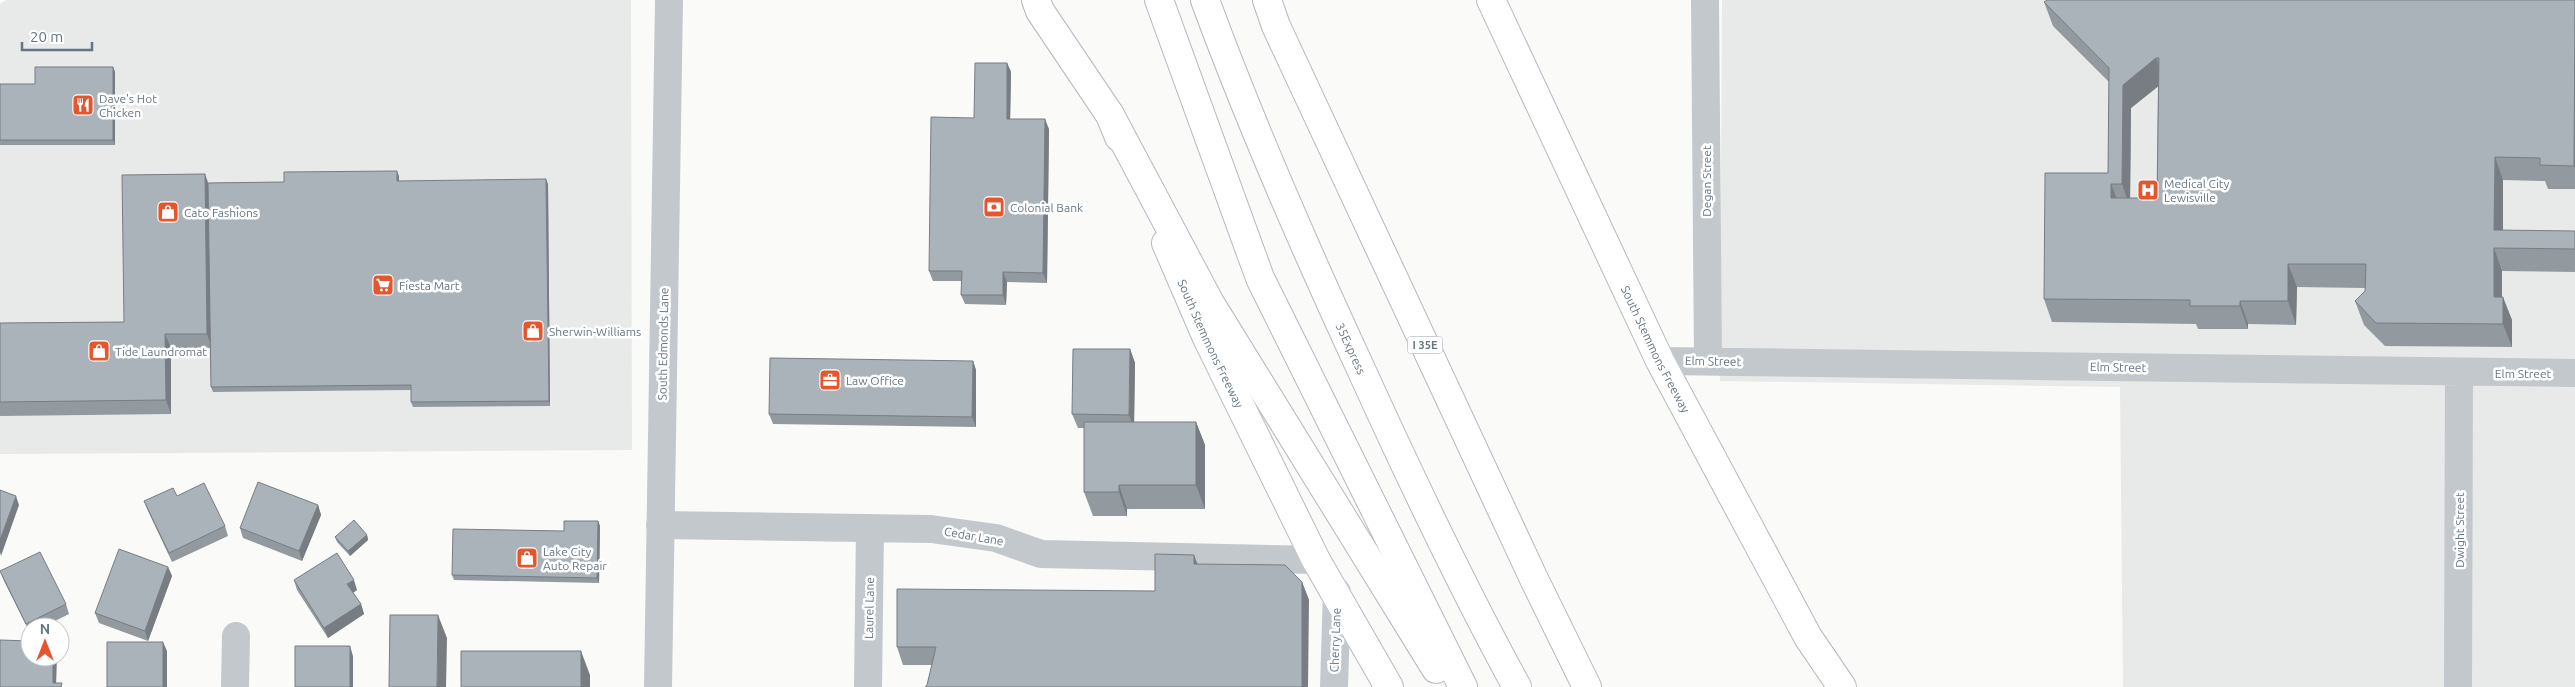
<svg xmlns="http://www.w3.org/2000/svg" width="2575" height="687" viewBox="0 0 2575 687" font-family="Ubuntu,sans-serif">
	<rect width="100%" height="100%" fill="#fafaf8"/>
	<path fill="#e8e9e9" d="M6,0H631L632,450L0,454V4Z
		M1722,0H2575V687H2123L2120,387L1720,381Z"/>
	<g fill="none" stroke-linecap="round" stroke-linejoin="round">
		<g stroke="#b5babe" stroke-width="30">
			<g id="major">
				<path d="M1036,0L1040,11L1110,115L1119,137"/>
				<path id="s1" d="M1491,0L1660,361L1808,637L1842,687"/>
				<path id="s2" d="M1166,243L1207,338L1316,560L1389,687"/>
			</g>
		</g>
		<g stroke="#b4b9bd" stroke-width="30">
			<g id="highway">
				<path d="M1159,0L1260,278L1463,687"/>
				<path id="s3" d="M1205,0C1251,125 1304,246 1360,367C1409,475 1460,583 1517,687"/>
				<path d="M1267,0L1276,26L1534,579L1587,687"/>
				<path d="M1110,115L1210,303L1436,669"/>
			</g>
		</g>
		<path stroke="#c3c8cc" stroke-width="28" d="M1705,0L1708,361
			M1660,361L2575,373
			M660,525L931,529L996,538L1041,554L1316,560
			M235,687L236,636
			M658,687L669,0
			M868,687L870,528
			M1334,687L1337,592
			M2458,687L2459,372"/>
		<use href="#major" stroke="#fff" stroke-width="28"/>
		<use href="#highway" stroke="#fff" stroke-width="28"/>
	</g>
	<path fill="#929a9f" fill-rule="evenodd" d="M2575,0V189H2548L2545,181L2503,180V231H2575V272L2502,271V297L2512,320V347L2385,346L2364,325L2355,301L2365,291V288L2297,287L2296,325L2248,324V329H2198L2196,324L2052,322L2044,299L2108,173L2109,82L2053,26L2044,2ZM2158,86L2157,198H2130L2131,108Z
		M1007,63L1011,72L1010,119L1049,129L1047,283L1007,282L1006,305L965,304L961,295V281H933L929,271L974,118Z
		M113,67L115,72V145H0V84H35Z
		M399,176V181L548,184L550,406L413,407L411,402V390L213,392L211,387L210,348H171V414L0,416V323L124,322L208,183L284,182Z
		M1130,349L1135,363L1134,422H1196L1205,445V509H1127V516H1093L1084,492V428H1078L1072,414Z
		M973,361L976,370V427L773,424L769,414Z
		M177,496L225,526L228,536L172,562L148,511L144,501Z
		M318,505L321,515L302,561L243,538L240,528Z
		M598,521L600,526L599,583L454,580L452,575Z
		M367,535L368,540L350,556L337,542L335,537Z
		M1198,564L1302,582L1309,600L927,685L932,665H903L897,647L1155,591Z
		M168,567L172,576L148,641L99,623L95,613Z
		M0,571L66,604L69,614L43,627H30V633L4,581Z
		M294,580L357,590L353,593L361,604L364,614L328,638L297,590Z"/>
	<path fill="#777d82" d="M2156,58L2165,81L2131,108L2130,207L2122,184L2123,85Z
		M1007,63L1011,72L1010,129L1007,119Z
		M113,67L115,72V145L113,140Z
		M2575,86V168L2574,166Z
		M1045,119L1049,129L1047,283L1043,273Z
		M2495,157L2503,180V248L2494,230Z
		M397,171L399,176V186L397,181Z
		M205,174L210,188L212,348L207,334Z
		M546,179L548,184L550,406L549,401Z
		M2111,184L2120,207L2111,198Z
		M2494,248L2502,271V320L2494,297Z
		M2288,264L2297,287L2296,325L2288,301Z
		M1003,272L1007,282L1006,305L1003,295Z
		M2503,297L2512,320V347L2503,324Z
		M2240,301L2248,324V329L2240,306Z
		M165,334L171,348V414L166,400Z
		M1130,349L1135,363L1134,429L1129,415Z
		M973,361L976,370V427L972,417Z
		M1196,422L1205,445V509L1196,485Z
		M1119,485L1127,509V516L1119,492Z
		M16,496L19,505L1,556L0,552V540Z
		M318,505L321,515L302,561L299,551Z
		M598,521L600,526L599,583L597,578Z
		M367,535L368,540L350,556L348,551Z
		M1194,555L1201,573L1194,564Z
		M168,567L172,576L148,641L145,631Z
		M354,580L357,590L351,594L347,584Z
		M1302,582L1309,600L1308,687H1302Z
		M361,604L364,614L328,638L324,628Z
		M438,615L447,638L446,687H437Z
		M163,642L167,651V687H163Z
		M350,646L353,656V687H350Z
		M581,651L590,675V687H581Z
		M53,657H57L56,687L53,683Z"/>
	<path fill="#aab3b9" stroke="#777d82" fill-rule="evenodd" d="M2047,0H2575L2574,166L2540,165V158L2495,157L2494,230L2575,231V249L2494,248V297H2503V324L2376,323L2355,301L2365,291L2366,264H2288V301H2240V306H2190V300L2044,299L2045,173H2108L2109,68L2044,2ZM2156,58H2159L2157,198H2111V184H2122L2123,85Z
		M975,63H1007V119H1045L1043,273L1003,272V295H961L962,271H929L931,117L974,118Z
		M35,67H113V140H0V84H35Z
		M397,171V181L546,179L549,401L411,402V385L211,387L208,183L284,182V172Z
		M205,174L207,334H165L166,400L0,402V323L124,322L122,175Z
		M1073,349H1130L1129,415L1072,414Z
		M770,358L973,361L972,417L769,414Z
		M1084,422H1196V485H1119V492H1084Z
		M258,482L318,505L299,551L240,528Z
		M204,483L225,526L169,553L144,501L173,488L177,496Z
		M0,490L16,496L0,540Z
		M354,520L367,535L348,551L335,537Z
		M564,521H598L597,578L452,575L453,529L564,531Z
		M119,549L168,567L145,631L95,613Z
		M40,552L66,604L26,624L0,571Z
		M337,553L354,580L347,584L361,604L324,628L294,580Z
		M1155,554L1194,555V564L1285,565L1302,582V687H925L927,685L936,647H897V589L1155,591Z
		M390,615H438L437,687H389Z
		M0,640L30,641V657H53V683H62L61,687H0Z
		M107,642H163V687H107Z
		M295,646H350V687H295Z
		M461,651H581V687H461Z"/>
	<defs>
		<g id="restaurant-square" transform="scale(1.125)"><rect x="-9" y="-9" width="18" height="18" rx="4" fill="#e4572e" stroke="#fff"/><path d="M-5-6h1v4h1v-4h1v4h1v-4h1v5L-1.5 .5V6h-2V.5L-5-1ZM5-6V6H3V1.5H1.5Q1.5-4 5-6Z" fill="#fff"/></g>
		<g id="hospital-square" transform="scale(1.125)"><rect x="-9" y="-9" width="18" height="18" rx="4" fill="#e4572e" stroke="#fff"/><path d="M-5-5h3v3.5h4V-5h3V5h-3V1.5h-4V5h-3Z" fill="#fff"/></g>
		<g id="bank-square" transform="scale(1.125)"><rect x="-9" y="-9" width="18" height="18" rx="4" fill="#e4572e" stroke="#fff"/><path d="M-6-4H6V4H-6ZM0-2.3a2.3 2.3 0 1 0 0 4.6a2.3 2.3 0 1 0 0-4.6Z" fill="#fff"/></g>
		<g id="shop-square" transform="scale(1.125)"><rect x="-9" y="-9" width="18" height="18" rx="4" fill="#e4572e" stroke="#fff"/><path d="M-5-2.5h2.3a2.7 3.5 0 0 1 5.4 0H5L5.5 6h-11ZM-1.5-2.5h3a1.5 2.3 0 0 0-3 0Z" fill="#fff"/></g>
		<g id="supermarket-square" transform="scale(1.125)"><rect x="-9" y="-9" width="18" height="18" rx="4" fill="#e4572e" stroke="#fff"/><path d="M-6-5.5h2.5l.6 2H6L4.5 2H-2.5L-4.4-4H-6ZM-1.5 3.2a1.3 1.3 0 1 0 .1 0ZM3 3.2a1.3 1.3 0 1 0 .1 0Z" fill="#fff"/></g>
		<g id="office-square" transform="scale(1.125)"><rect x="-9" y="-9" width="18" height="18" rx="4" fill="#e4572e" stroke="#fff"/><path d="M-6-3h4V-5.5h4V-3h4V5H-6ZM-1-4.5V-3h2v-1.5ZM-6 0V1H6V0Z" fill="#fff"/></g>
	</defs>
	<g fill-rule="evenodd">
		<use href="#restaurant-square" x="83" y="105"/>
		<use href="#hospital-square" x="2148" y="190"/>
		<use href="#bank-square" x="994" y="207"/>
		<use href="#shop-square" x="168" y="212"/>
		<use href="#supermarket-square" x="383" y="285"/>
		<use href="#shop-square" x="533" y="331"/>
		<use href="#shop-square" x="99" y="351"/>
		<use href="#office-square" x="830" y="380"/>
		<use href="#shop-square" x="527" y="558"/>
	</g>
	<g text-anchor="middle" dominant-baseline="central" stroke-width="5" stroke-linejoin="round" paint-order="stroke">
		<rect fill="#fff" stroke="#939fa8" stroke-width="1" x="1407.5" y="336.5" width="35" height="17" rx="4"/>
		<g font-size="11" font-weight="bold" fill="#657683">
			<text x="1425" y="345">I 35E</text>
		</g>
		<g font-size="12" fill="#657683" stroke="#fff" text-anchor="start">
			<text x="99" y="98">Dave's Hot<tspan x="99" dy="14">Chicken</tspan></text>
			<text x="2164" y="183">Medical City<tspan x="2164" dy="14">Lewisville</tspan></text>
			<text x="1010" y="207">Colonial Bank</text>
			<text x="184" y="212">Cato Fashions</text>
			<text x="399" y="285">Fiesta Mart</text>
			<text x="549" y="331">Sherwin-Williams</text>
			<text x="115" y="351">Tide Laundromat</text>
			<text x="846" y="380">Law Office</text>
			<text x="543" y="551">Lake City<tspan x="543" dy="14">Auto Repair</tspan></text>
		</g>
		<g font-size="12" fill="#657683" stroke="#fff">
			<text transform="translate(1706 181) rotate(-90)">Degan Street</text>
			<text stroke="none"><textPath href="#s2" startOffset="110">South Stemmons Freeway</textPath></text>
			<text transform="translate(663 344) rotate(-89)">South Edmonds Lane</text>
			<text stroke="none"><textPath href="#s3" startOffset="378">35Express</textPath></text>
			<text stroke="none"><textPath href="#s1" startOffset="386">South Stemmons Freeway</textPath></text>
			<text transform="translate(1713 361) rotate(1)">Elm Street</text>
			<text transform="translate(2118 367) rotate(1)">Elm Street</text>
			<text x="2523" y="373">Elm Street</text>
			<text transform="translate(2459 530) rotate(-90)">Dwight Street</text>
			<text transform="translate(974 536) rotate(10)">Cedar Lane</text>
			<text transform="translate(869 608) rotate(-89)">Laurel Lane</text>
			<text transform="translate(1335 640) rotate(-88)">Cherry Lane</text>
		</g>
	</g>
	<g transform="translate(45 642)"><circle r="24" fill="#ffffff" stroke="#c1c8cd"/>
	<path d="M0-4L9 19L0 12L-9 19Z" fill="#e4572e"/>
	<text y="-8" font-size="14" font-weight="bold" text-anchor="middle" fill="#657683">N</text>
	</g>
	<path d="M22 42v8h70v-8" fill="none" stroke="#657683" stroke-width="2.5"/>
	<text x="30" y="42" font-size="15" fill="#657683" stroke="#ffffff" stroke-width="4" paint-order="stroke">20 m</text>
</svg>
